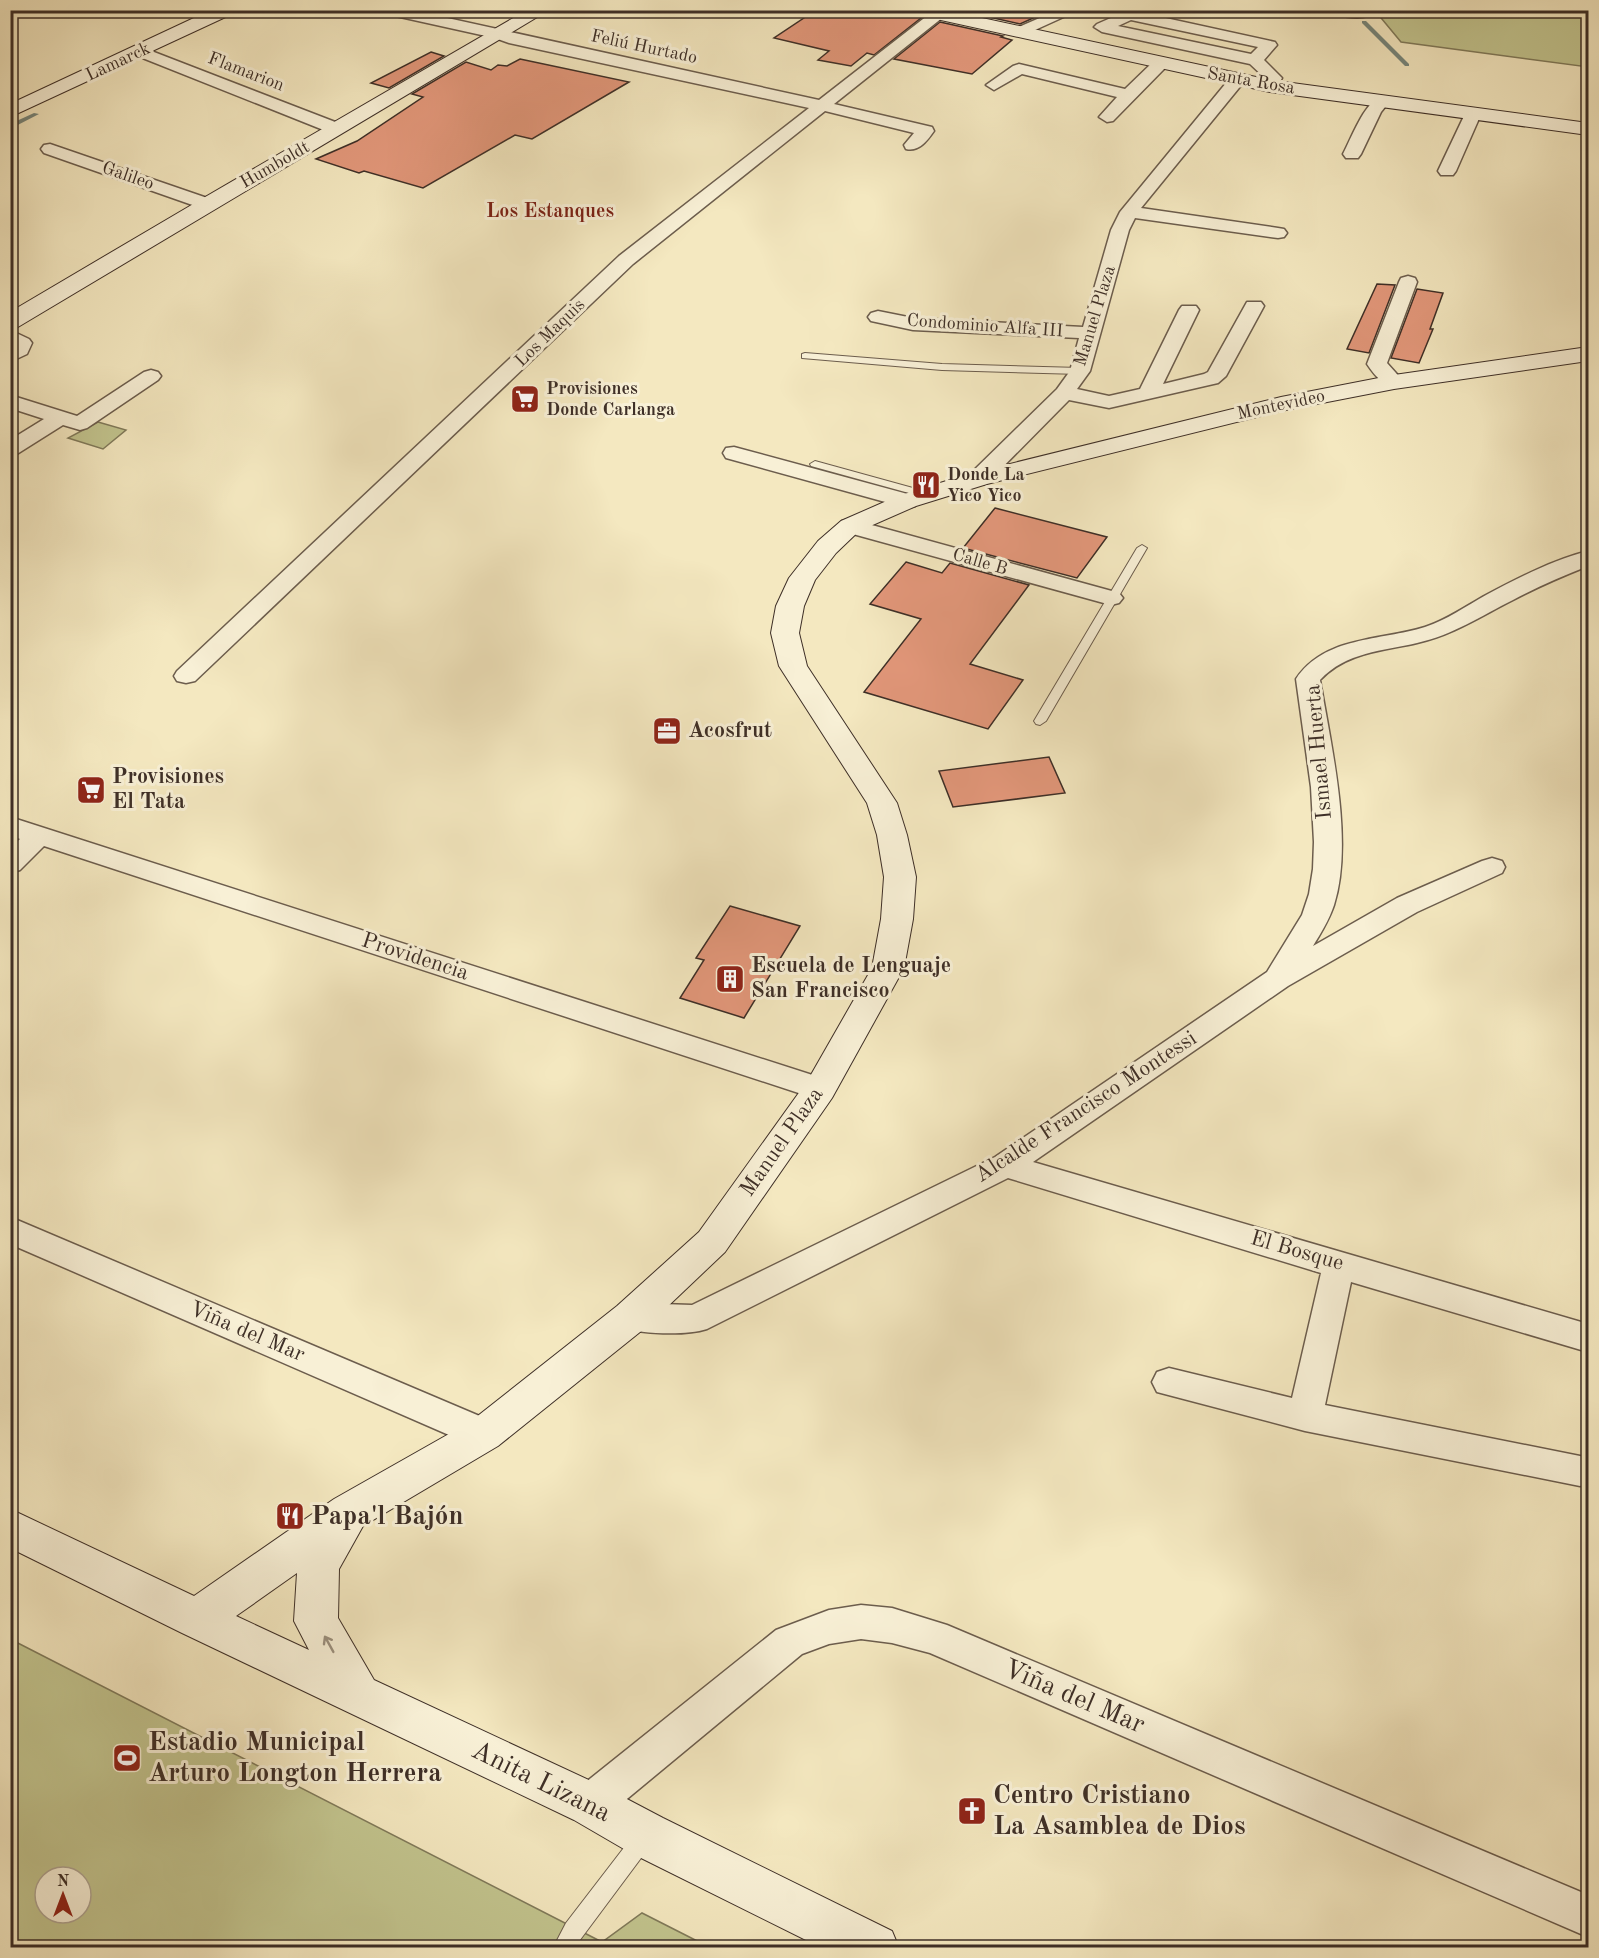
<svg xmlns="http://www.w3.org/2000/svg" width="1599" height="1958" viewBox="0 0 1599 1958" font-family="'Old Standard TT',serif">
	<rect width="100%" height="100%" fill="#f4e8c0"/>
	<filter id="stains"><feTurbulence type="fractalNoise" baseFrequency=".00333" numOctaves="4"/><feColorMatrix values="0 0 0 0 .2 0 0 0 0 .09 0 0 0 0 .02 0 0 0 .5 -.17"/></filter>
	<radialGradient id="worn" r=".72"><stop offset=".6" stop-color="#630" stop-opacity="0"/><stop offset="1" stop-color="#630" stop-opacity=".3"/></radialGradient>
	<path fill="#c2c48e" stroke="#807a5a" stroke-width="1.5" fill-rule="evenodd" d="M1378,10L1588,11V67L1401,42L1377,13Z
		M98,422L126,430L103,449L68,438Z
		M10,1639L602,1942L642,1913L709,1947H11ZM45,1877H81V1913H45Z"/>
	<g fill="none" stroke-linecap="round" stroke-linejoin="round">
		<path fill="#76867c" fill-rule="evenodd" d="M1362,21H1366L1409,64V66H1405L1362,23Z
			M34,113L39,114L10,129V124Z"/>
	</g>
	<path fill="#e2977a" stroke="#3e2f27" stroke-width="1.5" d="M816,10H908L921,18L874,55L867,53L851,66L818,60L829,51L774,38Z
		M958,10H1051L1020,24Z
		M940,22L1003,36L1001,37L1012,40L972,74L894,59Z
		M431,52L444,56L389,88L371,83Z
		M520,59L629,82L532,139L515,135L423,188L364,171L359,173L316,159L357,141L423,97L412,94L466,62L491,70L498,65L507,66Z
		M1377,284L1395,285L1369,353L1347,349Z
		M1417,289L1443,293L1430,329H1433L1419,363L1391,358Z
		M995,508L1107,537L1077,578L963,548Z
		M906,562L942,573L950,563L1029,585L970,664L1023,680L988,729L864,692L921,619L870,604Z
		M1049,757L1065,793L953,807L939,771Z
		M730,906L800,926L744,1018L680,998L704,960L696,958Z"/>
	<g fill="none" stroke-linecap="round" stroke-linejoin="round">
		<g stroke="#6c5d4d" stroke-width="2">
			<path id="lane" d="M805,353L942,364L1080,368L1085,371L1080,374L942,370L802,358V354Z
				M815,461L931,493L932,495L927,498L811,466L810,464Z
				M1142,545L1147,548L1046,721L1040,725L1036,724L1034,721L1137,548Z
				M643,1829L650,1832L653,1839L650,1846L574,1948H553L566,1923L636,1832Z"/>
		</g>
		<g stroke="#6c5d4d" stroke-width="3">
			<path id="street" d="M380,10H411L819,100L932,12L937,10L945,15L942,18L834,104L932,127L934,131C927,141 919,152 906,149L904,145L914,133L825,111L633,264L195,681L186,683L177,681L174,676L177,671L619,256L809,108L509,43L495,38L382,13Z
				M1058,10H1079L1024,35H1014L1011,32L1014,29Z
				M1129,10L1275,42L1277,45L1264,60L1282,78L1276,89H1264L1262,86L1266,79L1250,64L1102,32L1094,27L1097,24ZM1131,20L1258,47L1251,54L1118,26Z
				M1328,10H1371L1368,16C1358,19 1336,17 1328,10Z
				M141,47L343,125L345,129L337,134L331,133L135,55L133,52L135,49Z
				M1160,59L1166,61L1168,64L1166,67L1113,121L1107,122L1099,117L1117,97L1022,74L994,90L986,85L1013,66L1019,64L1125,89L1154,61Z
				M1237,75L1243,77L1245,80L1243,83L1141,208L1278,228L1284,229L1287,233L1284,237L1278,238L1135,218L1129,230L1090,371L1077,389L1109,396L1140,389L1179,310L1182,306H1196L1199,310L1163,384L1204,374L1208,372L1247,302H1261L1264,306L1226,376L1218,383L1109,408L1069,400L986,484L978,485L970,484L967,479L970,474L1057,389L1070,371L1079,338L913,330L871,321L868,317L871,313L878,311L913,318L1083,327L1111,230L1120,212L1231,77Z
				M1381,97L1389,102L1381,112L1361,154L1358,158H1346L1343,154C1351,139 1365,101 1381,97Z
				M1473,109L1481,114L1456,171L1453,175H1441L1438,171L1465,114Z
				M50,144L213,200L216,204L213,208H201L44,153L41,149L44,145Z
				M1408,276L1415,278L1417,282L1387,363L1404,382L1401,386C1386,390 1375,376 1367,364L1399,282L1401,278Z
				M10,330L29,339L32,343L27,354L10,362Z
				M151,370L158,372L161,376L158,380L87,428L80,430L63,425L17,454L10,456V440L44,419L10,408V395L77,416L144,372Z
				M734,447L915,496L918,501L915,506L907,508L726,458L723,453L726,448Z
				M850,519L1119,593L1123,598L1119,603L1111,605L842,531L839,526L842,521Z
				M1588,551V566C1563,576 1537,587 1513,600C1481,616 1453,635 1417,643C1383,651 1346,652 1320,680C1331,745 1354,842 1334,905C1329,920 1321,933 1313,946L1397,898L1482,861L1492,858L1502,861L1505,867L1502,873L1417,912L1288,986L1033,1162L1588,1324V1352L1351,1282L1325,1405L1580,1456L1588,1459V1483L1580,1486L1305,1431L1157,1392L1152,1382L1157,1372L1169,1368L1292,1398L1321,1273L1008,1178L707,1329C685,1336 641,1334 619,1327L614,1317L619,1307L631,1303L692,1305L995,1157L1267,972L1302,915L1309,894L1313,869L1314,842L1311,787L1296,679C1325,636 1380,641 1425,627C1447,620 1466,606 1486,595C1518,578 1553,560 1588,551Z
				M10,817L831,1081L835,1089L831,1097L820,1100L44,846L20,870L10,873V848L20,839L10,835Z
				M10,1217L496,1423L501,1434L496,1445L484,1449L472,1445L10,1244Z
				M861,1605L892,1608L947,1625L1588,1895V1937L930,1653L892,1643L861,1639L829,1644L802,1654L604,1818L590,1824L576,1818L570,1804L576,1790L776,1630L829,1610Z"/>
		</g>
		<g stroke="#3e2f27" stroke-width="2">
			<path id="secondary" d="M211,10H234L232,14L10,117V104Z
				M527,10H549L18,327L10,329V312L200,200Z
				M910,10H945L1270,80L1588,123V135L1270,92L918,15Z
				M1588,347V361L1394,389L1281,411L987,484L916,506L859,531L836,553L815,580L804,606L799,633L807,666L897,803L907,835L916,877L913,919L904,968L832,1098L725,1252L645,1328L498,1446L363,1526L339,1569L338,1618L374,1680L606,1788L663,1818L892,1931L899,1948H822L629,1852L574,1820L182,1633L10,1548V1509L194,1596L334,1499L470,1422L617,1306L699,1232L808,1080L872,968L881,919L884,877L877,835L867,803L779,666L771,633L776,606L789,578L818,541L841,521L898,496L969,474L1281,397L1394,375ZM297,1573L294,1621L309,1650L236,1616Z"/>
		</g>
		<use href="#lane" fill="#f8f0d6" fill-rule="evenodd"/>
		<use href="#street" fill="#f8f0d6" fill-rule="evenodd"/>
		<use href="#secondary" fill="#f8f0d6" fill-rule="evenodd"/>
	</g>
	<defs><path id="oneway-shaft" d="M-6 0H5M1.5-3L5.5 0L1.5 3" fill="none" stroke-width="1.6" stroke-linecap="round" stroke-linejoin="round" transform="scale(1.5)"/></defs>
	<use stroke="#9b907e" href="#oneway-shaft" transform="translate(329 1644) rotate(-119)"/>
	<defs>
		<g id="supermarket-square" transform="scale(1.5)"><rect x="-9" y="-9" width="18" height="18" rx="4" fill="#8f2418" stroke="#f8f0d6"/><path d="M-6-5.5h2.5l.6 2H6L4.5 2H-2.5L-4.4-4H-6ZM-1.5 3.2a1.3 1.3 0 1 0 .1 0ZM3 3.2a1.3 1.3 0 1 0 .1 0Z" fill="#fff"/></g>
		<g id="restaurant-square" transform="scale(1.5)"><rect x="-9" y="-9" width="18" height="18" rx="4" fill="#8f2418" stroke="#f8f0d6"/><path d="M-5-6h1v4h1v-4h1v4h1v-4h1v5L-1.5 .5V6h-2V.5L-5-1ZM5-6V6H3V1.5H1.5Q1.5-4 5-6Z" fill="#fff"/></g>
		<g id="office-square" transform="scale(1.5)"><rect x="-9" y="-9" width="18" height="18" rx="4" fill="#8f2418" stroke="#f8f0d6"/><path d="M-6-3h4V-5.5h4V-3h4V5H-6ZM-1-4.5V-3h2v-1.5ZM-6 0V1H6V0Z" fill="#fff"/></g>
		<g id="building-square" transform="scale(1.5)"><rect x="-9" y="-9" width="18" height="18" rx="4" fill="#8f2418" stroke="#f8f0d6"/><path d="M-4-6H4V6H1V3H-1V6H-4ZM-2.5-4.3h1.7v1.8h-1.7ZM.8-4.3h1.7v1.8H.8ZM-2.5-1h1.7V.8h-1.7ZM.8-1h1.7V.8H.8Z" fill="#fff"/></g>
		<g id="stadium-square" transform="scale(1.5)"><rect x="-9" y="-9" width="18" height="18" rx="4" fill="#8f2418" stroke="#f8f0d6"/><path d="M0-5a6.5 5 0 1 0 0 10a6.5 5 0 1 0 0-10ZM-3.5-1.8h7v3.6h-7Z" fill="#fff"/></g>
		<g id="church-square" transform="scale(1.5)"><rect x="-9" y="-9" width="18" height="18" rx="4" fill="#8f2418" stroke="#f8f0d6"/><path d="M-1.2-6h2.4v3.5h3.3v2.4h-3.3V6h-2.4V-.1h-3.3v-2.4h3.3Z" fill="#fff"/></g>
	</defs>
	<g fill-rule="evenodd">
		<use href="#supermarket-square" x="525" y="399"/>
		<use href="#restaurant-square" x="926" y="485"/>
		<use href="#office-square" x="667" y="731"/>
		<use href="#supermarket-square" x="91" y="790"/>
		<use href="#building-square" x="730" y="979"/>
		<use href="#restaurant-square" x="290" y="1516"/>
		<use href="#stadium-square" x="127" y="1758"/>
		<use href="#church-square" x="972" y="1811"/>
	</g>
	<g text-anchor="middle" dominant-baseline="central" stroke-width="6" stroke-linejoin="round" paint-order="stroke">
		<g font-size="18" fill="#3e2f27" stroke="#f8f0d6">
			<text transform="translate(644 47) rotate(12)">Feliú Hurtado</text>
			<text transform="translate(118 62) rotate(-25)">Lamarck</text>
			<text transform="translate(246 72) rotate(21)">Flamarion</text>
			<text transform="translate(1251 81) rotate(10)">Santa Rosa</text>
			<text transform="translate(275 165) rotate(-30)">Humboldt</text>
			<text transform="translate(128 176) rotate(19)">Galileo</text>
			<text transform="translate(1095 316) rotate(-73)">Manuel Plaza</text>
			<text transform="translate(985 326) rotate(4)">Condominio Alfa III</text>
			<text transform="translate(550 333) rotate(-44)">Los Maquis</text>
			<text transform="translate(1281 405) rotate(-12)">Montevideo</text>
			<text transform="translate(980 562) rotate(16)">Calle B</text>
		</g>
		<g font-size="18" font-weight="bold" fill="#3e2f27" stroke="#f8f0d6" text-anchor="start">
			<text x="546" y="389">Provisiones<tspan x="546" dy="21">Donde Carlanga</tspan></text>
			<text x="947" y="475">Donde La<tspan x="947" dy="21">Yico Yico</tspan></text>
		</g>
		<g font-size="20" font-weight="bold" fill="#7a1f14" stroke="#f8f0d6">
			<text x="550" y="212">Los Estanques</text>
		</g>
		<g font-size="22" font-weight="bold" fill="#3e2f27" stroke="#f8f0d6" text-anchor="start">
			<text x="688" y="731">Acosfrut</text>
			<text x="112" y="777">Provisiones<tspan x="112" dy="25">El Tata</tspan></text>
			<text x="751" y="966">Escuela de Lenguaje<tspan x="751" dy="25">San Francisco</tspan></text>
		</g>
		<g font-size="22" fill="#3e2f27" stroke="#f8f0d6">
			<text transform="translate(1319 752) rotate(-95)">Ismael Huerta</text>
			<text transform="translate(415 957) rotate(18)">Providencia</text>
			<text transform="translate(1086 1107) rotate(-33)">Alcalde Francisco Montessi</text>
			<text transform="translate(782 1142) rotate(-55)">Manuel Plaza</text>
			<text transform="translate(1297 1251) rotate(16)">El Bosque</text>
			<text transform="translate(247 1332) rotate(23)">Viña del Mar</text>
		</g>
		<g font-size="27" font-weight="bold" fill="#3e2f27" stroke="#f8f0d6" text-anchor="start">
			<text x="311" y="1516">Papa'l Bajón</text>
			<text x="148" y="1742">Estadio Municipal<tspan x="148" dy="31">Arturo Longton Herrera</tspan></text>
			<text x="993" y="1795">Centro Cristiano<tspan x="993" dy="31">La Asamblea de Dios</tspan></text>
		</g>
		<g font-size="27" fill="#3e2f27" stroke="#f8f0d6">
			<text transform="translate(1074 1697) rotate(23)">Viña del Mar</text>
			<text transform="translate(541 1782) rotate(26)">Anita Lizana</text>
		</g>
	</g>
	<rect width="1599" height="1958" fill="none" stroke="#f4e8c0" stroke-width="36"/>
	<rect x="12" y="12" width="1575" height="1934" fill="none" stroke="#3e2f27" stroke-width="3"/>
	<rect x="18" y="18" width="1563" height="1922" fill="none" stroke="#3e2f27" stroke-width="1.5"/>
	<g transform="translate(63 1895)"><circle r="28" fill="#f8f0d6" stroke="#aea390" stroke-width="1.5"/>
	<path d="M0-4.5L10 22L0 15L-10 22Z" fill="#8f2418"/>
	<text y="-9" font-size="16" font-weight="bold" text-anchor="middle" fill="#3e2f27">N</text>
	</g>
	<rect width="100%" height="100%" filter="url(#stains)"/>
	<rect width="100%" height="100%" fill="url(#worn)"/>
</svg>
